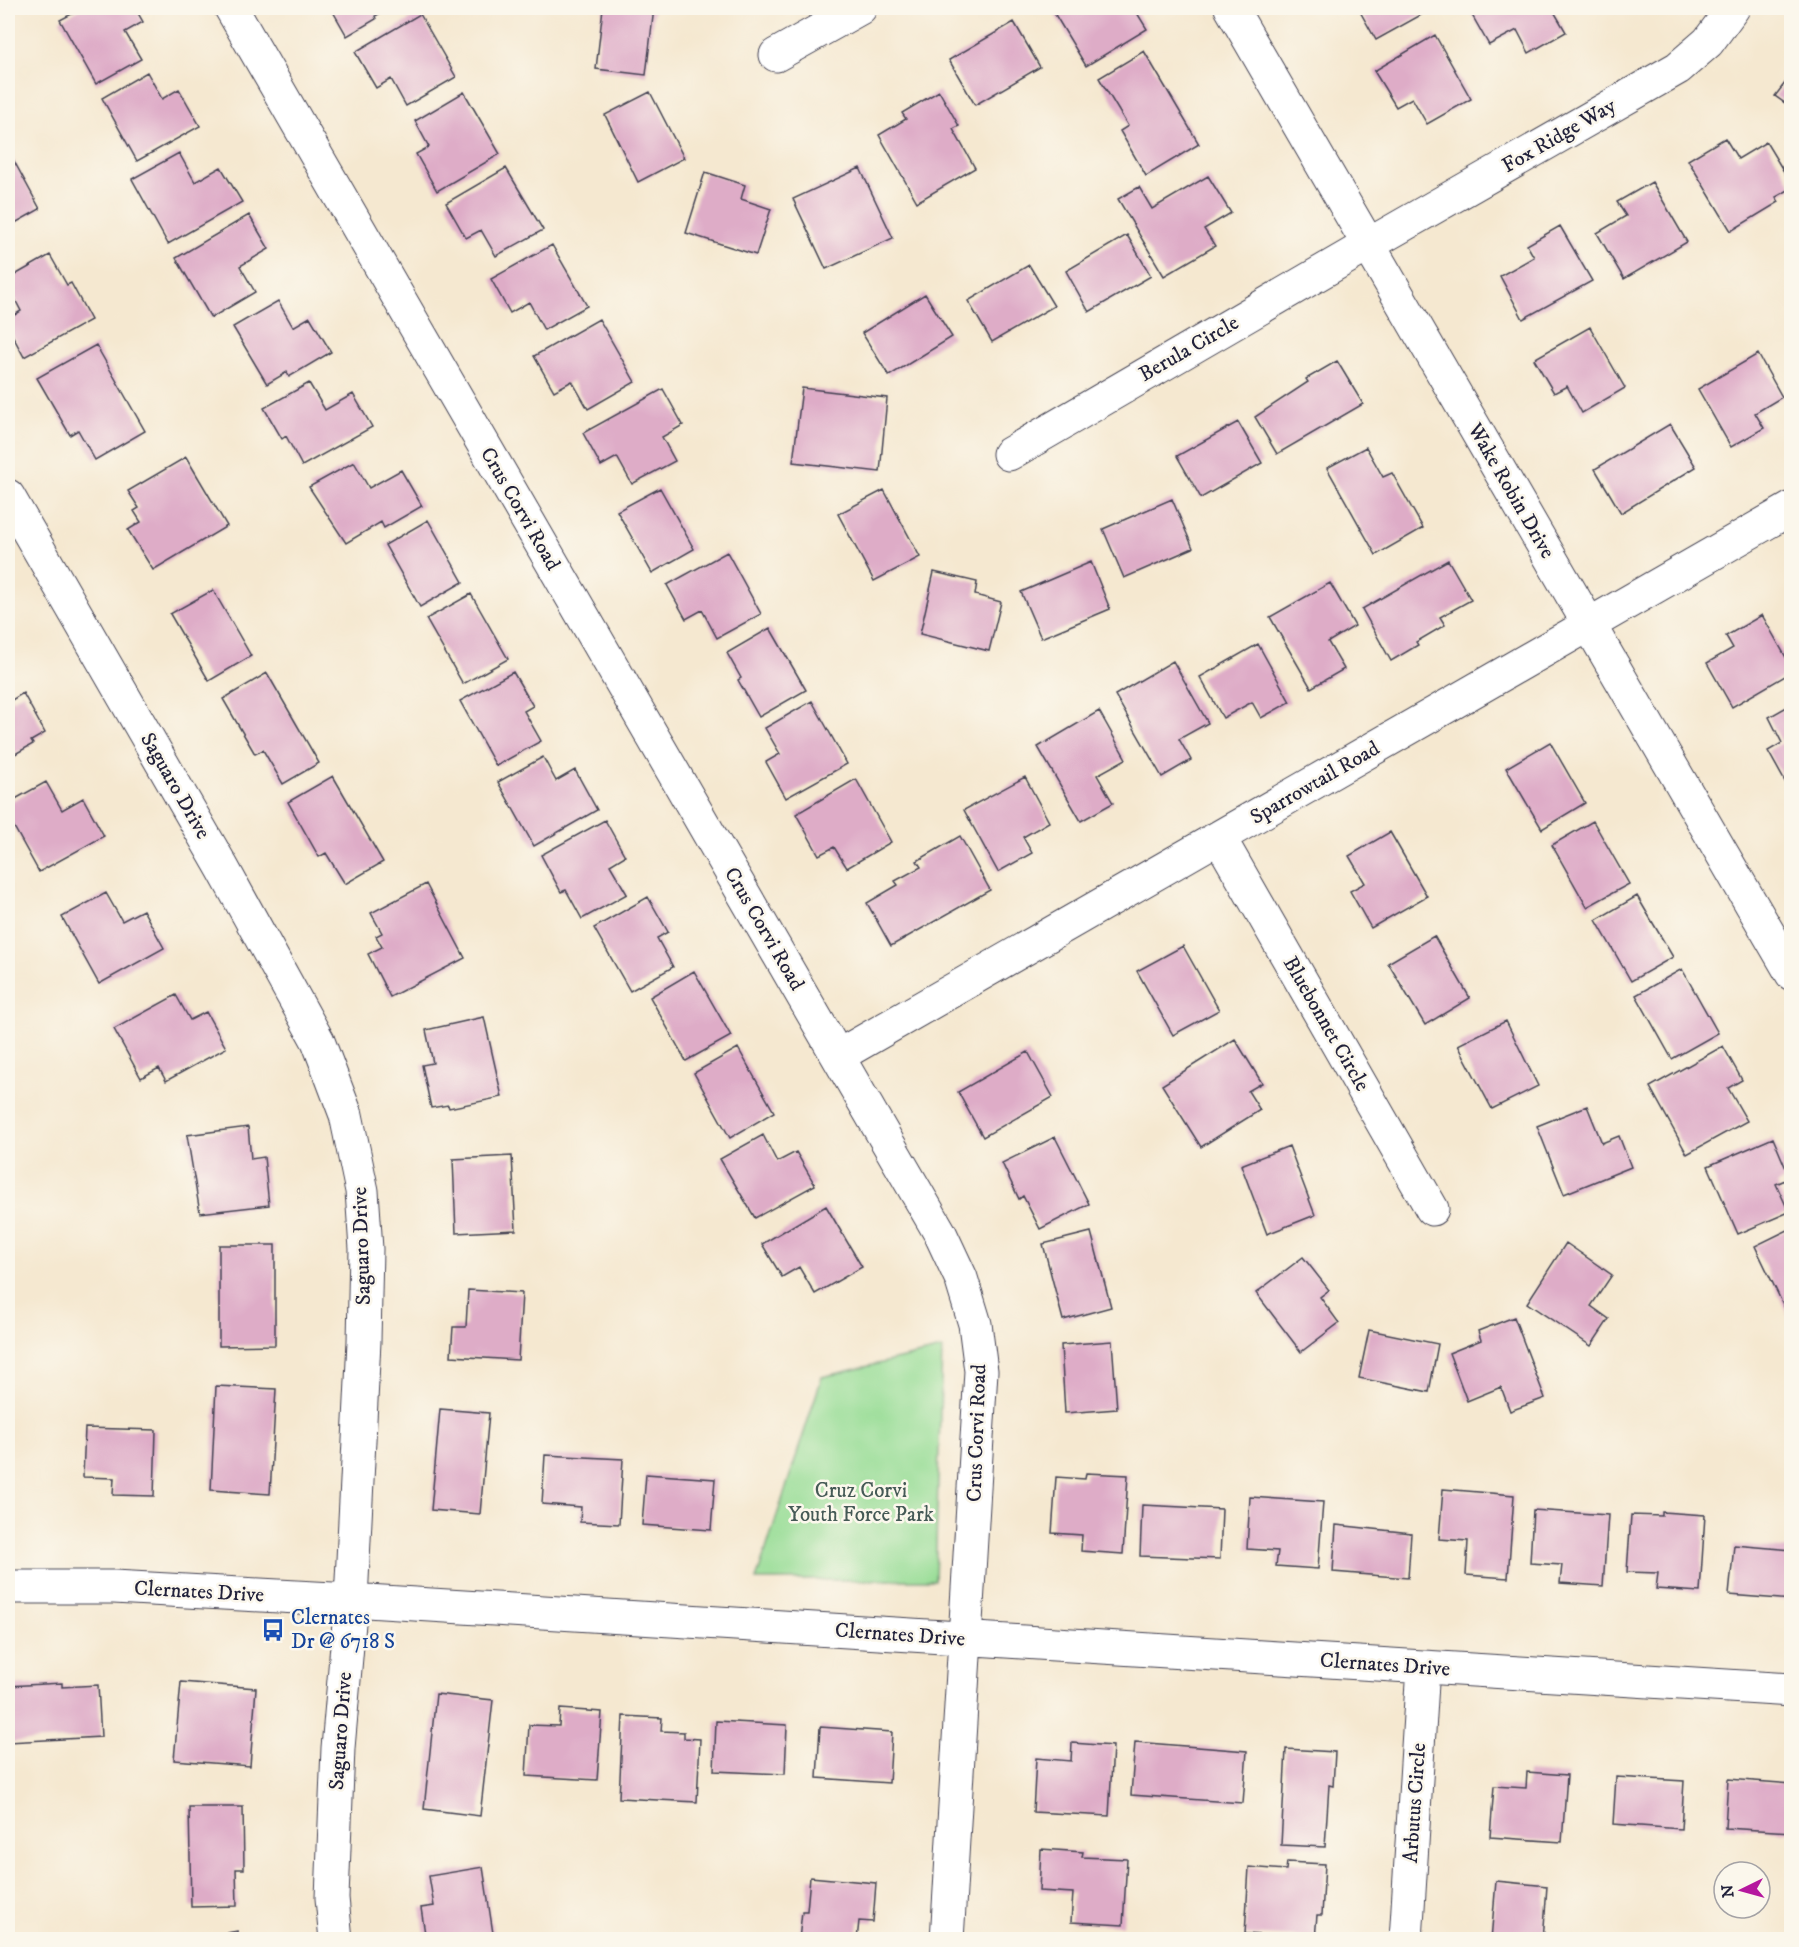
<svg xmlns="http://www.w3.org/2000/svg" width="1799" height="1947" viewBox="0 0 1799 1947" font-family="'IM FELL DW Pica',serif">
	<rect width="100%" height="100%" fill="#fbf7ec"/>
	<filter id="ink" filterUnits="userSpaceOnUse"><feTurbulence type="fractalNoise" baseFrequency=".0167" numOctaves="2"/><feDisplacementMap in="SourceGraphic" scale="12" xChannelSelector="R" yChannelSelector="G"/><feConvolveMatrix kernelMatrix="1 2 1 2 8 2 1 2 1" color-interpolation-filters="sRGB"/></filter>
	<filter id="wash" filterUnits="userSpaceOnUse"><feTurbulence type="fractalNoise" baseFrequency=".008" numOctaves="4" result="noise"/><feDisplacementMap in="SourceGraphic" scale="24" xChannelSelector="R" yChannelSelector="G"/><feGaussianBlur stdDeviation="1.35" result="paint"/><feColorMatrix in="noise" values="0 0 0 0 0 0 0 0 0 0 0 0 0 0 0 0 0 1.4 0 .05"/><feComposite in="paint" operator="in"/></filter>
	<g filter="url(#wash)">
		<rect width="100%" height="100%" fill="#f5e8d0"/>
		<path fill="#98dd96" stroke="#5d8068" stroke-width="1.5" d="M942,1349L935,1580H756L822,1377Z"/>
		<g id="blocks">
			<path fill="#deacc7" d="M83,8H135L143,22L125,32L141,59L96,84L60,20Z
				M331,8H390L375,16L376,19L347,36Z
				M603,8H654L646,75L596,69Z
				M1051,8H1134L1147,29L1086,66Z
				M1358,8H1417L1421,15L1376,40Z
				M1468,8H1552L1566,32L1529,53L1517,30L1489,45Z
				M420,14L456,77L406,106L391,79L376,88L355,52Z
				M1014,22L1040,67L975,105L949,60Z
				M1435,35L1471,99L1427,124L1412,98L1396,107L1374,71Z
				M1144,51L1199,144L1146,176L1120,131L1128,126L1099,78Z
				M147,72L162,99L179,89L200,126L137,161L102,98Z
				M1792,74V108L1775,96Z
				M939,91L959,126L953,129L975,168L917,202L879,135L906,119L902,113Z
				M464,92L500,154L437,191L416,154L429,147L415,121Z
				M650,92L684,158L638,182L605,115Z
				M1725,138L1738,159L1766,142L1792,185V188L1776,197L1779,202L1731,231L1688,160Z
				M8,150L40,209L8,227Z
				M179,153L195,182L221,167L242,202L168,244L132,179Z
				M506,168L543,230L496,256L481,230L466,238L446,203Z
				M860,168L893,238L826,269L793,199Z
				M705,172L745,185L741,199L771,209L756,255L686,233Z
				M1208,176L1231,213L1204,229L1215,246L1164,276L1118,199L1139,187L1152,209Z
				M1652,182L1687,242L1624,279L1597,233L1626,216L1617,202Z
				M249,215L269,249L240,266L255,292L211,318L176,258Z
				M1560,226L1592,281L1523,319L1500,276L1534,257L1527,245Z
				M1127,235L1151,276L1089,312L1066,271Z
				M552,245L587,306L544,330L529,302L510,313L491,279Z
				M50,255L67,285L71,283L91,320L24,357L8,327V319L21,311L8,286V279Z
				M1029,265L1054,306L992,342L968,301Z
				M925,294L952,337L889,376L862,333Z
				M278,301L293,327L310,317L331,352L289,377L287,372L267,384L233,327Z
				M599,319L635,382L588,409L572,381L554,391L534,356Z
				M1590,327L1625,388L1582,413L1567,386L1554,393L1534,359Z
				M96,345L145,431L95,460L78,430L70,435L37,378Z
				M1758,354L1782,397L1755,413L1764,428L1731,447L1698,389Z
				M1337,361L1363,404L1277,454L1255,417L1308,382L1306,379Z
				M309,383L325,410L353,394L372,427L302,466L286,436L282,439L264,408Z
				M802,388L887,398L880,472L793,462Z
				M663,389L683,425L662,437L675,461L632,484L617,457L601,466L583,433Z
				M1238,422L1262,463L1201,498L1177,456Z
				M1670,424L1696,467L1621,513L1595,469Z
				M1366,447L1383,477L1392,473L1423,528L1376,555L1327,468Z
				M186,457L227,526L153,570L128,530L141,522L134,511L139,508L128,491Z
				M354,462L369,488L401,470L422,506L384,528L381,522L346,543L309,487Z
				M660,488L694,549L652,573L617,511Z
				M884,490L920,557L874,581L838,514Z
				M1172,499L1193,548L1124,578L1103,529Z
				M428,520L463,582L420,607L385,545Z
				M727,552L761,614L717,638L702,610L686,619L667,585Z
				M1448,560L1471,600L1440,617L1445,625L1416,642L1418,645L1391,661L1362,609Z
				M1091,562L1110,609L1041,638L1021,592Z
				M934,572L977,582L975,595L1001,602L989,651L920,634Z
				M1330,583L1355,626L1328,642L1344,669L1311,688L1270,617Z
				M213,590L251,656L209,681L170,614Z
				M471,594L508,659L463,684L426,619Z
				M1762,615L1792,668V672L1732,707L1707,663L1733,648L1726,636Z
				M770,628L806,690L759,717L738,680L741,678L727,653Z
				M1258,644L1290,702L1261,718L1252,702L1223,718L1200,677Z
				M1173,661L1208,723L1179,739L1191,760L1162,777L1115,695Z
				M513,672L533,706L524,711L541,741L496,766L460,701Z
				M267,673L319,763L283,784L263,750L255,754L223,699Z
				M8,691L12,700L23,693L45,733L31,741L33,744L8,758Z
				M812,701L847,764L786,798L766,762L780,754L765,728Z
				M1792,704V785L1788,787L1768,751L1782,743L1769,717Z
				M1099,711L1126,759L1097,775L1113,803L1081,821L1038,747Z
				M1550,742L1585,803L1542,829L1506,768Z
				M543,757L556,781L575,770L597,810L534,846L498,782Z
				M333,776L383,862L345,884L326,853L319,857L288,802Z
				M1025,777L1049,822L1023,837L1032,853L998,872L964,810Z
				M856,779L891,842L847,868L834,847L819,855L796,814Z
				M46,782L62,810L83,798L104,836L39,872L8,816V803Z
				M605,820L625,856L610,865L627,894L582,919L566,890L561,892L541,855Z
				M1593,821L1629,884L1587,907L1552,845Z
				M1390,832L1427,896L1371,928L1350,891L1365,883L1349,856Z
				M960,836L990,890L891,946L867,903L898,885L895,881L921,867L917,861Z
				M426,884L465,958L390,997L368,954L382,947L376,936L382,933L371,913Z
				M106,893L122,921L143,910L164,948L99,984L62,917Z
				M1637,896L1673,957L1631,981L1596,920Z
				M648,897L668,932L657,938L673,967L630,991L594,928Z
				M1434,936L1470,998L1425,1025L1388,963Z
				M1183,946L1219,1010L1173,1035L1137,971Z
				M1682,969L1718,1033L1672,1059L1636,995Z
				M694,971L731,1036L686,1061L650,997Z
				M176,995L190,1020L206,1012L226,1048L166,1081L159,1068L141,1078L114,1029Z
				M484,1017L502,1097L449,1108L448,1105L431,1108L422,1065L433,1063L426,1030Z
				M1506,1021L1538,1086L1492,1109L1458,1045Z
				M1235,1039L1262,1083L1248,1091L1260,1110L1201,1147L1162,1085Z
				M1723,1046L1742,1080L1728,1088L1747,1121L1687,1154L1650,1087Z
				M738,1048L774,1112L730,1138L694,1073Z
				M1028,1052L1053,1097L983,1137L958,1092Z
				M1587,1106L1602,1143L1619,1136L1631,1167L1564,1194L1537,1126Z
				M248,1127L251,1159L264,1157L269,1205L200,1213L187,1135Z
				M763,1135L777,1162L796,1152L815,1185L755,1218L720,1159Z
				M1055,1137L1089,1204L1040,1229L1023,1196L1019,1199L1002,1163Z
				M1773,1138L1790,1178L1776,1184L1789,1212L1738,1234L1708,1166Z
				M1289,1146L1315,1215L1267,1234L1241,1165Z
				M512,1156L516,1230L456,1233L453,1159Z
				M826,1206L862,1267L815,1294L799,1267L782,1277L762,1244Z
				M1792,1228V1316L1789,1317L1755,1246Z
				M1091,1232L1111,1307L1063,1320L1043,1244Z
				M1566,1243L1612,1275L1591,1306L1609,1319L1591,1346L1527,1303Z
				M219,1245H275V1345L219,1346Z
				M1303,1257L1329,1290L1320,1297L1339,1323L1301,1352L1256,1293Z
				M468,1290L522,1293L518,1360L451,1356L453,1327H466Z
				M1514,1317L1545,1398L1510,1411L1501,1387L1467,1401L1449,1353L1481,1340L1478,1331Z
				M1369,1330L1438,1344L1429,1392L1359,1378Z
				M1112,1341L1117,1409L1065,1413L1061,1345Z
				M216,1386L276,1389L270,1494L211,1490Z
				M440,1409L489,1413L480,1514L431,1510Z
				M85,1428L156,1430L154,1496L113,1495L114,1478L83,1477Z
				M545,1455L623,1459L619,1524L580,1522L581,1507L542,1504Z
				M1086,1473L1128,1475L1123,1554L1081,1551L1082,1535L1052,1533L1056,1477L1085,1479Z
				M646,1474L715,1479L711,1530L642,1525Z
				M1443,1489L1514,1495L1508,1578L1466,1575L1468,1541L1439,1539Z
				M1250,1497L1323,1502L1318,1569L1276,1566L1278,1551L1247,1549Z
				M1142,1505L1222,1509L1220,1559L1140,1556Z
				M1533,1510L1608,1515L1603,1586L1560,1583L1562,1565L1530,1563Z
				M1662,1512L1705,1515L1700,1592L1656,1589L1658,1573L1627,1572L1631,1515L1662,1516Z
				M1336,1525L1411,1533L1408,1578L1333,1572Z
				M1734,1545L1792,1550V1600L1729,1595Z
				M181,1682L256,1688L250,1766L174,1760Z
				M62,1683V1687L98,1685L101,1737L8,1742V1686Z
				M436,1694L493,1700L480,1816L424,1809Z
				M560,1709L602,1712L597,1780L526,1776L529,1725L559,1726Z
				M623,1716L662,1718L661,1731L684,1732V1738L700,1739L697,1802L619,1798Z
				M716,1721L787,1725L785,1774L714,1771Z
				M820,1727L892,1732L889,1783L817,1778Z
				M1135,1742L1247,1751L1243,1803L1131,1795Z
				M1072,1743L1113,1746L1109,1816L1033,1812L1036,1758L1071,1761Z
				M1286,1749L1335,1752L1333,1786L1329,1785L1325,1847L1281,1845Z
				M1527,1772L1567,1775L1562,1842L1490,1837L1494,1786L1526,1788Z
				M1616,1777L1684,1781L1681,1829L1613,1824Z
				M1728,1779L1792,1784V1832L1725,1828Z
				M189,1807H243L244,1869H236L237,1906L191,1907Z
				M1041,1849L1083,1852L1082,1857L1127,1859L1123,1925L1071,1922L1073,1893L1039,1891Z
				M1287,1862L1325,1864L1322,1915H1317L1315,1938L1245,1934L1249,1867L1286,1870Z
				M483,1867L494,1940H426L421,1908L434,1906L429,1876Z
				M810,1877L876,1883L873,1922L859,1921L857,1940H799L802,1911H807Z
				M1496,1881L1547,1886L1543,1940H1491Z
				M238,1931L239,1940H200V1938Z"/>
		</g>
	</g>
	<g filter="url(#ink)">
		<use href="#blocks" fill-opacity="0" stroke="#424051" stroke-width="1.5"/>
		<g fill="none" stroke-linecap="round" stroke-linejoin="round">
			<g stroke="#424051" stroke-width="35">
				<path id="street" d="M231,8L940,1233L961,1278L975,1324L981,1371L947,1940
					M1231,8L1792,974
					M776,55L860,8
					M1009,454L1368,245L1678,68L1708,42L1733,8
					M8,496L222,867L318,1041L346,1115L362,1191L366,1249L364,1341L351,1600L338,1748L332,1898L336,1940
					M1220,839L1432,1209
					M838,1056L1792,508
					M8,1587H114L351,1600L1792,1690
					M1406,1940L1423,1667"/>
			</g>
			<use href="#street" stroke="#fff" stroke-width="33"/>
		</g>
	</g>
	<defs>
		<g id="bus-bare" transform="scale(1.8)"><path d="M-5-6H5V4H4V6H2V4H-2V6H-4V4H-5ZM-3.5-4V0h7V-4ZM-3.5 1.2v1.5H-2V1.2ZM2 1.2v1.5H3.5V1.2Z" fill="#1a4fb4" stroke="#fbf7ec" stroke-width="2.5" paint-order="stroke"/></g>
	</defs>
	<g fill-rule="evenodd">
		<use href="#bus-bare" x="273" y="1630"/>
	</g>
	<g text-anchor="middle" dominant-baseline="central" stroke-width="5" stroke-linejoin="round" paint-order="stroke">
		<g font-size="21" fill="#22223b" stroke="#fbf7ec">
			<text transform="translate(1559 136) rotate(-30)">Fox Ridge Way</text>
			<text transform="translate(1189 349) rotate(-30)">Berula Circle</text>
			<text transform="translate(1511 491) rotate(60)">Wake Robin Drive</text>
			<text transform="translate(520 509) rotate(60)">Crus Corvi Road</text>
			<text transform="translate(1315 783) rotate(-30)">Sparrowtail Road</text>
			<text transform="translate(175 786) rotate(60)">Saguaro Drive</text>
			<text transform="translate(764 929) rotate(60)">Crus Corvi Road</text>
			<text transform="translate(1326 1024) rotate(60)">Bluebonnet Circle</text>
			<text transform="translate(362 1246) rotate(-92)">Saguaro Drive</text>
			<text transform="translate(977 1433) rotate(-88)">Crus Corvi Road</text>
			<text transform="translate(199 1592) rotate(3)">Clernates Drive</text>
			<text transform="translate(900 1635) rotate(4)">Clernates Drive</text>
			<text transform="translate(1385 1665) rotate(4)">Clernates Drive</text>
			<text transform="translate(341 1731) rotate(-86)">Saguaro Drive</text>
			<text transform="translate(1415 1803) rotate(-86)">Arbutus Circle</text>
		</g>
		<g font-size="21" fill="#455a56" stroke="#fbf7ec">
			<text x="861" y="1491">Cruz Corvi<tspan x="861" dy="24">Youth Force Park</tspan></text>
		</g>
		<g font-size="21" fill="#164399" stroke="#fbf7ec" text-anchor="start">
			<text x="291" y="1618">Clernates<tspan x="291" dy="24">Dr @ 6718 S</tspan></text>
		</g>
	</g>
	<rect width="1799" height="1947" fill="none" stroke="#fbf7ec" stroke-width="30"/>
	<g transform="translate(1742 1890) rotate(265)"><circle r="28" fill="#fbf7ec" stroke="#a4a2a5" stroke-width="1.5"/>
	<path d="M0-4.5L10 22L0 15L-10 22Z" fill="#b5179e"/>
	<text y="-9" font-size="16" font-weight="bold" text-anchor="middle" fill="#22223b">N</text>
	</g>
</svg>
